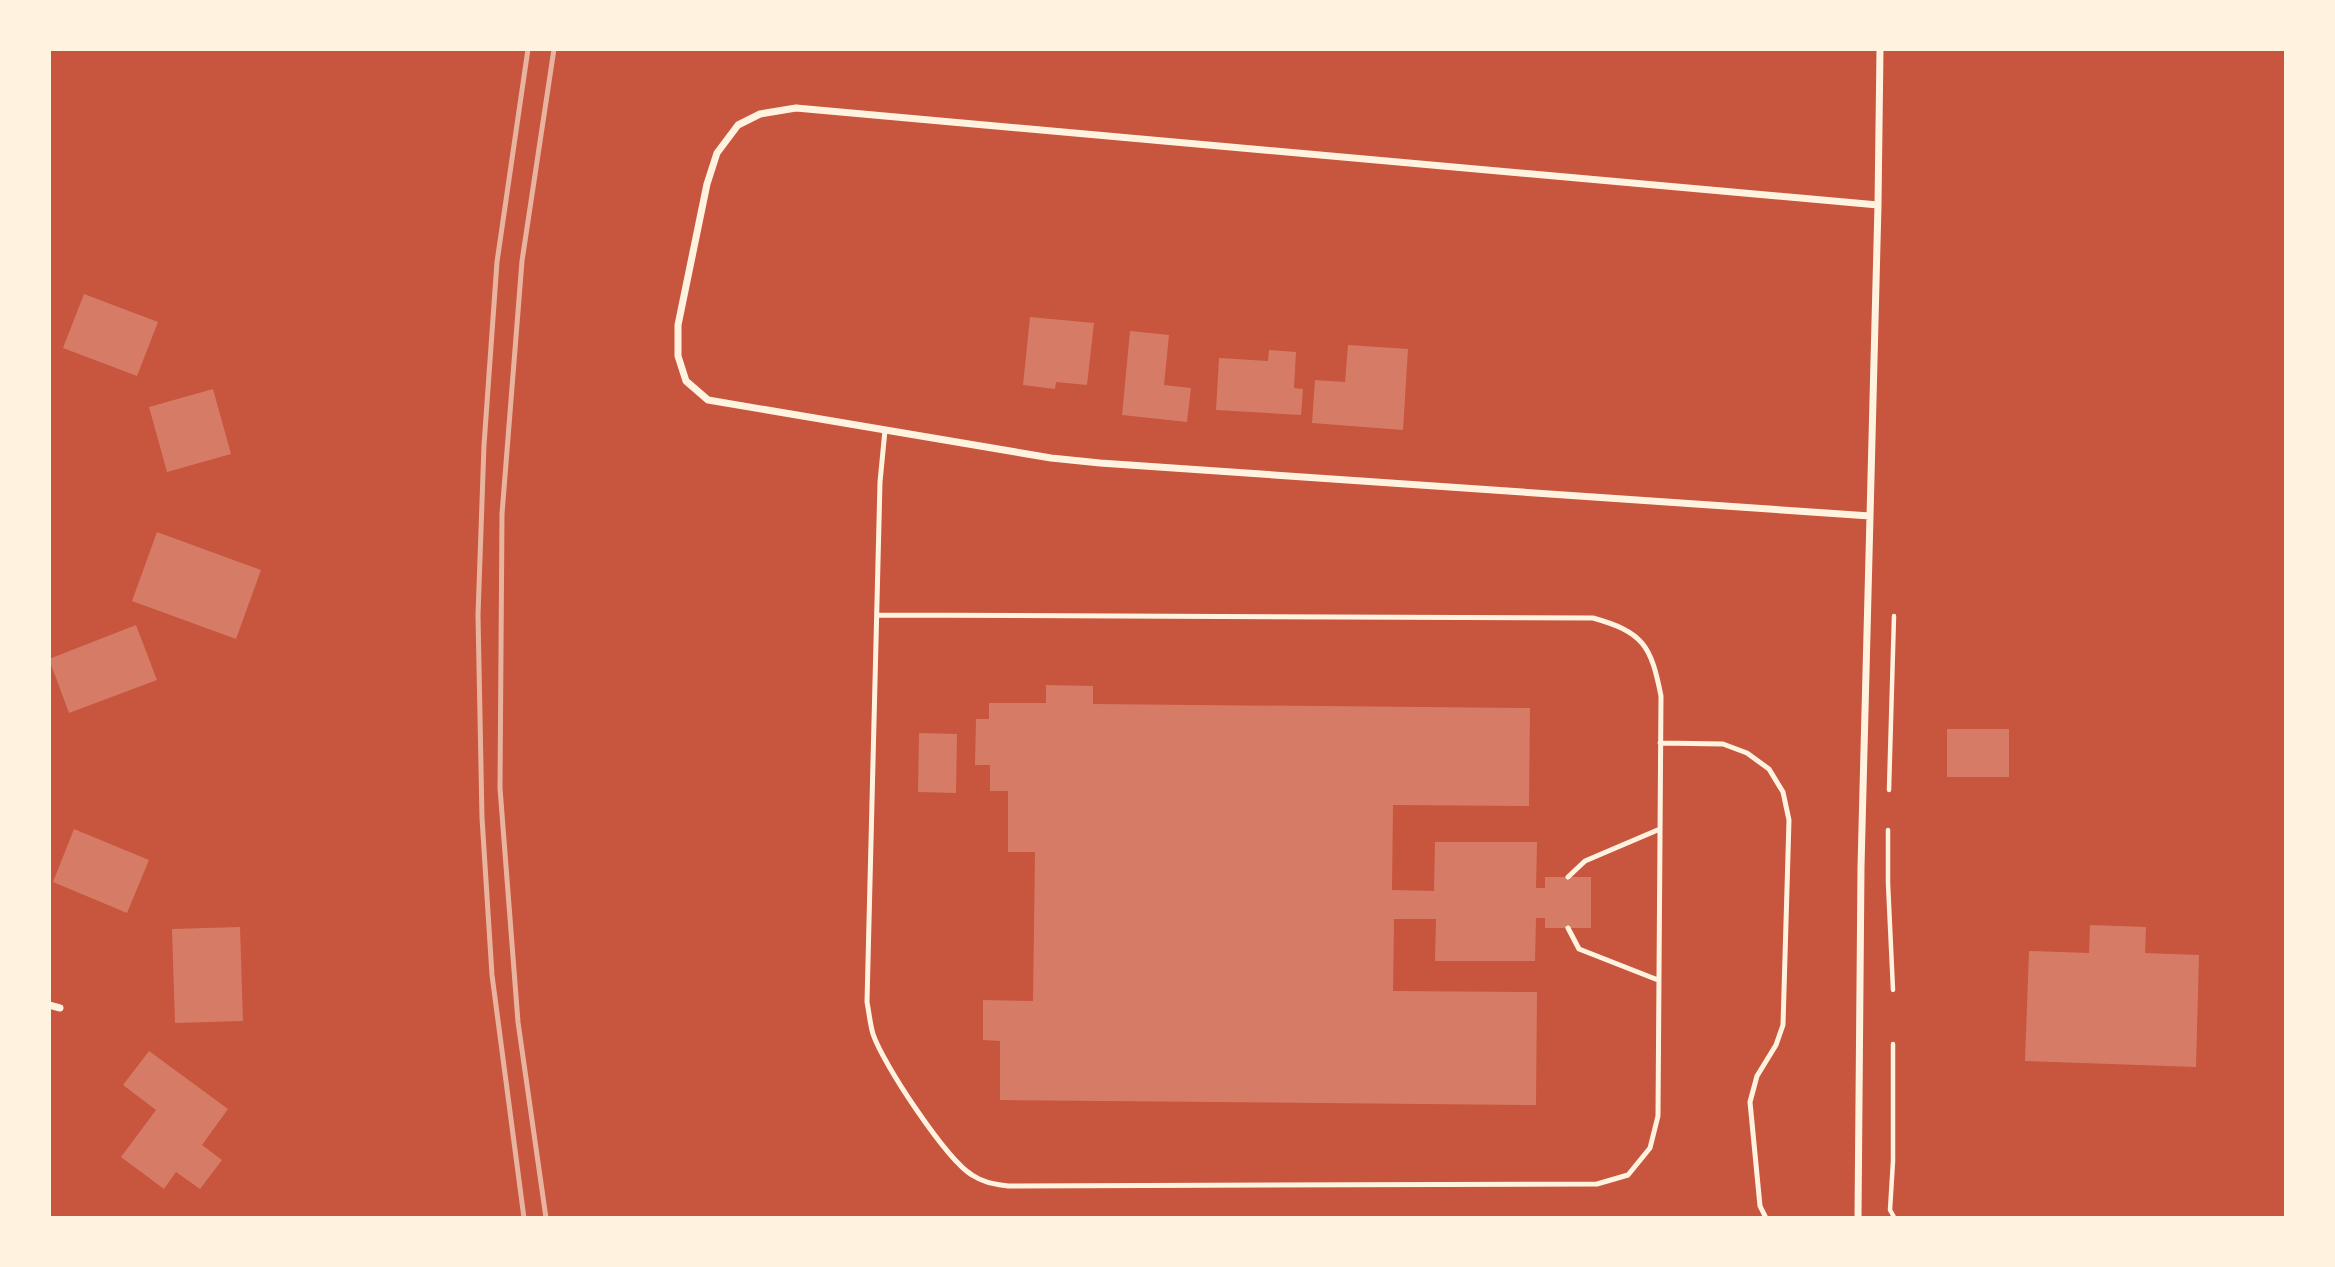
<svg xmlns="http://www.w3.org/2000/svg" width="2335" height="1267" viewBox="0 0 2335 1267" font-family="Poppins,sans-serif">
	<rect width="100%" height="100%" fill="#c8553d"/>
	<path fill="#d67c66" d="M84,294L158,322L137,376L63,348Z
		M1030,317L1094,323L1087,385L1056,382L1055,389L1023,385Z
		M1130,331L1169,335L1164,385L1191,388L1187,422L1122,415Z
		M1348,345L1408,349L1403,430L1312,423L1315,380L1345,382Z
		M1269,350L1296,352L1294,388L1303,389L1301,415L1216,410L1219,358L1268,361Z
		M213,389L231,454L167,472L149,407Z
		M157,532L261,570L236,639L132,601Z
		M136,625L157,680L69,713L49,659Z
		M1046,685L1093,686V704L1530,708L1529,806L1393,805L1392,890L1434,891L1435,842H1537L1536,888H1545V877H1591V928H1545V918H1536L1535,961H1435L1436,919H1394L1393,991L1537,992L1536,1105L1000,1100V1041L983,1040V1000L1033,1001L1035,852H1008V791H990V765H975L976,719H989V703H1046Z
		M1947,729H2009V777H1947Z
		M919,733L957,734L956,793L918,792Z
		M74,829L149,860L127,913L53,882Z
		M2090,925L2146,927L2145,953L2199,955L2196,1067L2025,1061L2029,951L2089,953Z
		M240,927L243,1021L175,1023L172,929Z
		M149,1051L228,1109L202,1145L222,1160L200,1189L176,1172L164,1189L121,1157L156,1110L123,1085Z"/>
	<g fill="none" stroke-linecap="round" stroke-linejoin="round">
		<path stroke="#fff3e0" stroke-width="4.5" d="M1889,790L1894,616
			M1888,830V883L1893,990
			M1893,1044V1161L1890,1210L1894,1217"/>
		<path stroke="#fff3e0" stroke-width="5" d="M877,615L1593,618C1643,632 1651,645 1661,696L1658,1116L1650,1148L1628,1175L1597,1184L1008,1186C995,1184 984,1183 972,1175C946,1159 883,1064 873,1034C870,1024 869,1012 867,1002L880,482L885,430
			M1660,743L1723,744L1747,753L1769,769L1783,792L1789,820L1783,1025L1776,1045L1757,1076L1750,1102L1760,1206L1766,1218
			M1568,877L1585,861L1660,829
			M1568,928L1579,949L1658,980"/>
		<path stroke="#fff3e0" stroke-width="7" d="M1870,516L1100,463L1051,458L708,400L686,381L678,356V325L707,184L717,153L738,125L760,114L796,108L1878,205
			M49,1005L60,1008
			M1858,1218L1861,867L1878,205L1880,49"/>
		<path stroke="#e9b49f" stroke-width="5" d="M524,1218L492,975L482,818L478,615L484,445L497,262L528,49
			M546,1218L518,1022L500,788L502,514L522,261L554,49"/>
	</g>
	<rect width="2335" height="1267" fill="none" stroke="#fff3e0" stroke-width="102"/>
</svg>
